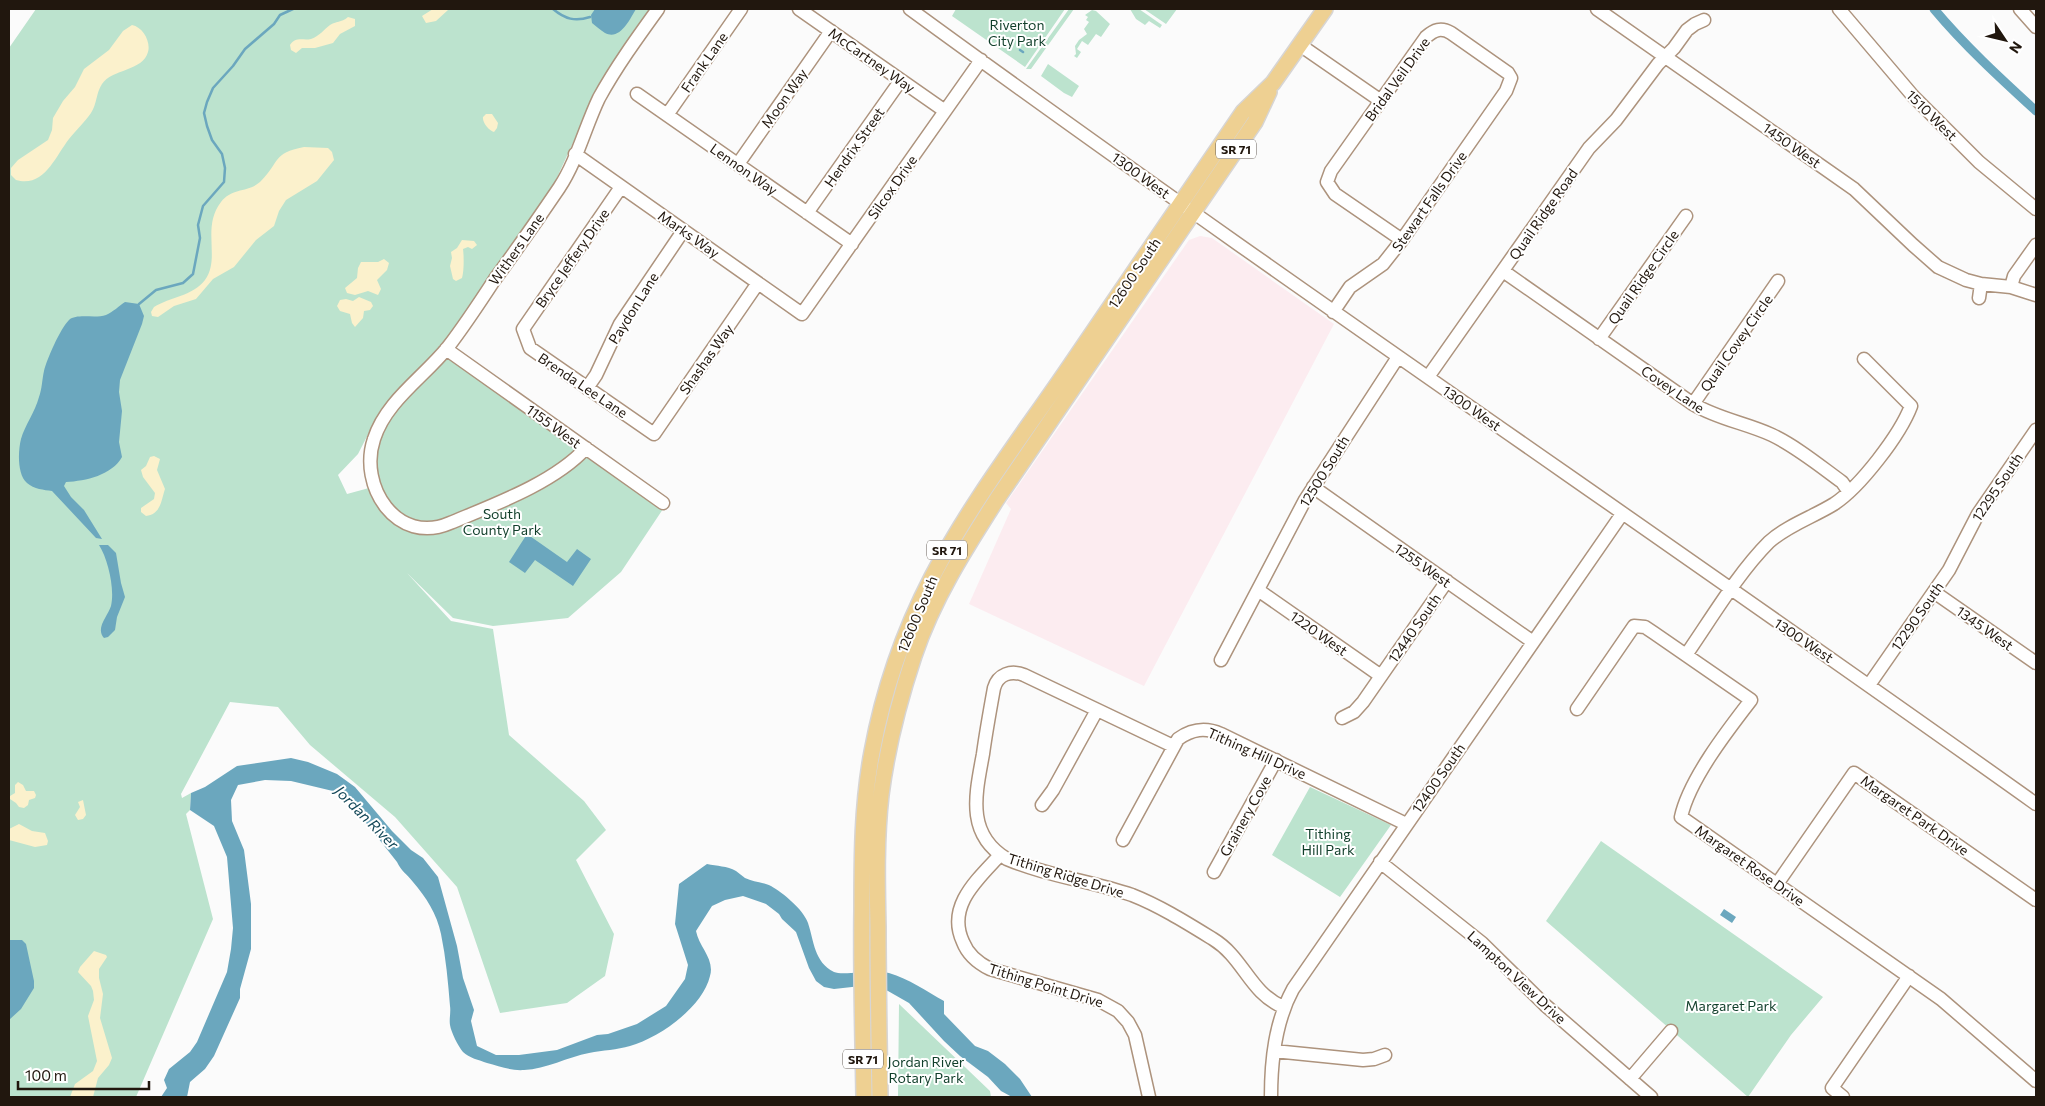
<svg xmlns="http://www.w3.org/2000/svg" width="2045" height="1106" viewBox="0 0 2045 1106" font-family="Commissioner,sans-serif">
	<rect width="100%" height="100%" fill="#fbfbfb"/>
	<path fill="#fcecf0" d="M1200,236L1212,238L1334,324L1144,686L969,604L1011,509L1006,503L1189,240Z"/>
	<path fill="#bce3ce" d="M36,9H652L598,88L555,182L446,340L381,409L358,454L338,475L347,494L369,488L375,459L387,421L446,355L663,509L621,572L568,618L493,626L453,618L407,573L451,621L493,629L509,735L584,801L606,830L576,860L614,934L605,976L567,1003L500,1013L457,887L395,817L310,745L278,707L230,702L181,794L182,798L191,793L190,810L186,814L213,919L136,1097H9V48Z
		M956,9H1065L1025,67L952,16Z
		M1069,9H1074L1031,69H1026Z
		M1130,9H1139L1162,25L1160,28L1149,21L1145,25L1136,19Z
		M1144,9H1177L1166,24Z
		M1092,10L1096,11L1110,24L1101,37L1096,34L1088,45L1082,41L1077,49L1081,52L1077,58L1074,56L1076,54L1075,46L1079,40L1087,34L1084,29L1089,22L1086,20L1088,17L1085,15Z
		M1048,64L1079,86L1072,97L1064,93L1041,76Z
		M1310,787L1391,825L1340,897L1272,855Z
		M1601,841L1823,997L1791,1035L1748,1097L1546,921Z
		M899,1004L990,1091L991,1097H898Z"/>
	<path fill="#fbf1cc" d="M433,9L448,10L436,21L426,23L422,16Z
		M348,17L355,19V26L340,34L333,43L315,48H302L296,53L291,50L290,45C296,36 303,41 311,39C320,36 324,29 330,25C336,21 341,23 348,17Z
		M132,25C143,27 151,42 148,52C143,71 112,69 102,84C96,93 97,104 91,113C85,122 76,130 69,139C55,157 44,188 16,180L11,175V168L18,160L48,140L52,130L53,118L63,101L75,87L84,69L109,50L123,31Z
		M486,114H492L498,123L497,128L494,132C489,131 482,122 483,117Z
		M304,147L328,148L332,152L334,160L317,181L286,200L279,211L274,226L256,240L234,267L213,279L196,299L174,306L158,317L152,316L151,312L154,307C170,297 193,296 205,280C221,258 201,228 221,202C232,187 249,193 261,181C280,162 272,153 304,147Z
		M462,240L474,241L477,245L472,249L468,247L463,249C464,256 464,272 462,278L456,281L453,279L450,266L452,258L451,252L457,248Z
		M384,259L389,263L387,270L377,280L381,289L378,295L368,291L355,295L347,293L345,288L357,278L358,268L361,262H378Z
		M359,297L371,302L373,306L370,310L364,311L363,318L355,327L352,323L350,314L340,311L337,306L340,300L346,299L353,301Z
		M154,456L160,459L157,470L165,489C161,501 161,514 146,516L141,512V508L154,499L155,493L143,477L141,470L146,466L150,457Z
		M18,782L23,785L26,791H34L36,795L35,798L29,800L28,805L24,808L19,807L16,803L10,799V796L15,793V785Z
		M83,800L86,815L83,819L78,820L75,815L80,807L78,802Z
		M19,824L32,831L45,833L48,841L47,845L35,847L9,840V829Z
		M94,951L106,955L107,957L99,969V978L103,994L100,1018L112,1058L109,1065L98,1078L93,1097H70L75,1084L93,1071L97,1061L88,1016L94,1000L93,991L91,986L78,972L80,967Z"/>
	<path fill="#6ba7be" d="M595,9H636C630,19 620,41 605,33C600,30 596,26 592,23L591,15Z
		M125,302L139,304L144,316L142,324L120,380L119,392L122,411L119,442L122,457C112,475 86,481 66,482L64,486L71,497L84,510L102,539L96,538L52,491C44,490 34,489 27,483C17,474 18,451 21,439C25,425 35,412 39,397C42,389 42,380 44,371C47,359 60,329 69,320C77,313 95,319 106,315C113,312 119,306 125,302Z
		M527,534L567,562L577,549L591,559L573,586L535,560L525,573L509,562Z
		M99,545H108L116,553L121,583L125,597L117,617L115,630L108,637L104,638C95,628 108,616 111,606C115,589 108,559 99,545Z
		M291,758L308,762L337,774L355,787L392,831L411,850L423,858L438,877L457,946L463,978L474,1010L471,1021L477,1046L496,1055H519L557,1050L597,1035L608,1034L637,1024L666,1006L685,979L688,965L675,924L679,884L707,864C717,866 727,866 736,871C739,873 742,876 745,878C753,882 763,882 771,886C783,893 803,909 808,923C814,941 814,962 834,972C843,976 874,969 889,973C909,979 926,991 944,1001V1014L975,1046L988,1051L1005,1064L1020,1079L1032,1097H1012L1001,1091L988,1077L960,1056L944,1041L909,1003L888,991L870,985L834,989L824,987L816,981L809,968L796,932L782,919L779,914L766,904L743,896L725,900L712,906L696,931C699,947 715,959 710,976C703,1007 659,1038 630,1046C617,1050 603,1050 589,1053C568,1057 546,1069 524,1070C511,1071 499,1066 487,1063C479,1060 469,1058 463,1052C458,1046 451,1032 450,1025C449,1019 451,1012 450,1006C448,982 446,958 441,934C437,914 426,897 413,882C407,874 401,871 397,862L348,800L337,792L291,781L265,780L238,785L231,800L232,821L244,850L251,904V949L240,989V998L214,1056L205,1069L190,1082L187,1097H161L167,1088L164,1080L169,1069L190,1052L197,1042L227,972L231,949L233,928L227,857L214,826L190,810L191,793L205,787L237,766Z
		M1724,909L1736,917L1732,923L1720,915Z
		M9,940H22L26,944L34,981V988L21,1009L9,1020Z"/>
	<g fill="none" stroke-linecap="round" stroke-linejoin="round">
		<path stroke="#6ba7be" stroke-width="2.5" d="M553,9C565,19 575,22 590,17
			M1020,50L1023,52
			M139,304L156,290L183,283L193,274L200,238L198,225L203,206L224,182L225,168L222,154L212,140L207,126L204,113L207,102L213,88L233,66L245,49L274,24L280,15L293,9"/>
		<path stroke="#6ba7be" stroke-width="9" d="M1934,9C1965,46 2000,78 2036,111"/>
		<g stroke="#ad937d" stroke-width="15">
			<path id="minor" d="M799,9L945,111
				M910,9C1281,280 1662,537 2036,804
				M1597,9L1854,189L1913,245L1938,267L1966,280L1981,284L2011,287L2036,295
				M1839,9L1913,96L1979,162L2036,209
				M2020,9L2036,27
				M1300,45L1381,101
				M637,94L852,244
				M667,115L741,9
				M575,154L802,314L981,60
				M738,164L831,31
				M621,187L523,329L530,348L654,434L758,283
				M807,213L901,80
				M1503,271L1693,404C1718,419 1746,423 1772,435C1797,447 1820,466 1842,482L1849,492
				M2011,287L2014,276L2036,245
				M1979,298L1981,284
				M1333,312L1350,287L1383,264L1402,240L1506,91L1511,78L1508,73L1451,33C1441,27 1434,30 1426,37L1331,171L1327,182L1335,194L1402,240
				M1599,339L1686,216
				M446,349L663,503
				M1428,377L1589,148L1616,120L1658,64L1674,48L1687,30L1695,24L1704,20
				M587,388L596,375L620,324L683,231
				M1693,404L1778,281
				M586,448C554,483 493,505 450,523C397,546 358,486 374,439C386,401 424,377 448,347C465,325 480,302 495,279C517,249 538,219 559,188C577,161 585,127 599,98C616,67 637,38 658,9
				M1313,487L1533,642
				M1258,590L1381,676
				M1934,592L2036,663
				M1686,655C1711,619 1738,573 1769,542C1788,525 1813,517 1834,504C1860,487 1900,435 1911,406L1864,359
				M1221,660L1305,500L1398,357
				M1869,685L1949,570L1978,514L2036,430
				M1577,709L1634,626L1645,627L1654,633L1751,700C1727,731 1689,780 1681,817L1941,999L2036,1081
				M1342,718L1354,712L1363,702L1447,581
				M1173,746L1024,675C1011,670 998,674 994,688C990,710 986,732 983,754C976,793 965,834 1007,859C1047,876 1091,881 1132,895C1160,906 1187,923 1213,939C1244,958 1249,992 1283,1007
				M1042,805L1053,790L1097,710
				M1123,840L1178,739C1192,729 1205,727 1221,734L1406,824
				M1000,855C978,879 946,906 963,942C968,955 978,963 990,969L1098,1000L1118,1011L1128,1022L1135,1035L1149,1097
				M1380,862L1482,943L1545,1005L1651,1097
				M1214,872L1276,760
				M1777,884L1854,773L2036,900
				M1274,1051L1363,1060L1374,1059L1385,1055
				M1630,1079L1671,1031
				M1271,1097C1271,1060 1275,1022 1293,989L1622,514
				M1843,1097L1832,1088L1909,976"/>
		</g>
		<g stroke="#d7d5d4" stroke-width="18">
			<path id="major" d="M864,1097C863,1035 861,973 862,911C862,858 862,805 872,752C883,692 904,631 932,577C971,502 1023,435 1070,366C1128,282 1185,197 1243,112L1273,83L1325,9
				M880,1097C879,1041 878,984 878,927C877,883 876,839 881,795C887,748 899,701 914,656C933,599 965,549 997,499L1255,122L1269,92"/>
		</g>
		<use href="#minor" stroke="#fff" stroke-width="12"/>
		<use href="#major" stroke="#eed092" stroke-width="15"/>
	</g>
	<g text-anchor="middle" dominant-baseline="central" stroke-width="4" stroke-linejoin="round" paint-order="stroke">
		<g fill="#fff" stroke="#645d56" stroke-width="1">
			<rect x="1216" y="139.5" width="40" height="19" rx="4"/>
			<rect x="927" y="540.5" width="40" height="19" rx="4"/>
			<rect x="843" y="1049.5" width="40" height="19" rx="4"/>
		</g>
		<g font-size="12" font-weight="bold" fill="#21170e">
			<text x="1236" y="149">SR 71</text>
			<text x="947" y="550">SR 71</text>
			<text x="863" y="1059">SR 71</text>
		</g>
		<g font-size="14" fill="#103e2a" stroke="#fff">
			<text x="1017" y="24">Riverton<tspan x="1017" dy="16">City Park</tspan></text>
			<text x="502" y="513">South<tspan x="502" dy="16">County Park</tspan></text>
			<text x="1328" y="833">Tithing<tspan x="1328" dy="16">Hill Park</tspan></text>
			<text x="1731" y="1005">Margaret Park</text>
			<text x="926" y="1061">Jordan River<tspan x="926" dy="16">Rotary Park</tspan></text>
		</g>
		<g font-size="14" fill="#21170e" stroke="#fff">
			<text transform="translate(872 60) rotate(35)">McCartney Way</text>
			<text transform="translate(704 62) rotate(-55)">Frank Lane</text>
			<text transform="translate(1397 79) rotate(-54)">Bridal Veil Drive</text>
			<text transform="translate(784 98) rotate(-55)">Moon Way</text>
			<text transform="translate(1932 115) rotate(45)">1510 West</text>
			<text transform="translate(1792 145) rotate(35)">1450 West</text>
			<text transform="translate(854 147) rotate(-55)">Hendrix Street</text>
			<text transform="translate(744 169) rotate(35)">Lennon Way</text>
			<text transform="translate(1141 175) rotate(36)">1300 West</text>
			<text transform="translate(892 187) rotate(-55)">Silcox Drive</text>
			<text transform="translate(1429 201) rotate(-55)">Stewart Falls Drive</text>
			<text transform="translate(1543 214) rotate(-55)">Quail Ridge Road</text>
			<text transform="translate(689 234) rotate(35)">Marks Way</text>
			<text transform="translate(516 249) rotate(-55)">Withers Lane</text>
			<text transform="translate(572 258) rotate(-55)">Bryce Jeffery Drive</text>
			<text transform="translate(1134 273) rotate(-56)">12600 South</text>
			<text transform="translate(1643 277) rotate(-55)">Quail Ridge Circle</text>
			<text transform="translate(633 308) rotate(-58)">Paydon Lane</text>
			<text transform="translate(1736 343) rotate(-55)">Quail Covey Circle</text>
			<text transform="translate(706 359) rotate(-55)">Shashas Way</text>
			<text transform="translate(583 385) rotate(34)">Brenda Lee Lane</text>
			<text transform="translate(1673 389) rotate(34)">Covey Lane</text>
			<text transform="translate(1472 408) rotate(35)">1300 West</text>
			<text transform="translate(554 426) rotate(36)">1155 West</text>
			<text transform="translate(1324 471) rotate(-58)">12500 South</text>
			<text transform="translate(1997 487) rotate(-56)">12295 South</text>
			<text transform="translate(1423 565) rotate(35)">1255 West</text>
			<text transform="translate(917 614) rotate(-67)">12600 South</text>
			<text transform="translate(1917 616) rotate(-55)">12290 South</text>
			<text transform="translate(1414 628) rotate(-55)">12440 South</text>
			<text transform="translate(1985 628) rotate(35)">1345 West</text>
			<text transform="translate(1319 633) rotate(35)">1220 West</text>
			<text transform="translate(1804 640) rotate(34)">1300 West</text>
			<text transform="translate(1257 753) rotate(24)">Tithing Hill Drive</text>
			<text transform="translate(1438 778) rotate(-55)">12400 South</text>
			<text transform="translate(1915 815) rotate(35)">Margaret Park Drive</text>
			<text transform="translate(1245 816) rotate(-61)">Grainery Cove</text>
			<text transform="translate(1750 865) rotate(35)">Margaret Rose Drive</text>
			<text transform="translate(1066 875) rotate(17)">Tithing Ridge Drive</text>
			<text transform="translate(1517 977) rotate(43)">Lampton View Drive</text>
			<text transform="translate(1046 985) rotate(17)">Tithing Point Drive</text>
		</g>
		<g font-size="15" font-style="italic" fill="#134758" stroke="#fff">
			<text transform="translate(367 817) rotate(45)">Jordan River</text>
		</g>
	</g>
	<rect width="2045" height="1106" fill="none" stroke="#21170e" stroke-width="20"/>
	<g transform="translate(2005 40) rotate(125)" stroke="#ffffff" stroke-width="4" paint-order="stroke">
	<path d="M0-4L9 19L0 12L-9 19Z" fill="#21170e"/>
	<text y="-8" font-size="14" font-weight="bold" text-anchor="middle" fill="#21170e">N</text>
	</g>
	<path d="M18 1081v8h131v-8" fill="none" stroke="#21170e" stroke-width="2.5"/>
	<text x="25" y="1081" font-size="15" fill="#21170e" stroke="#ffffff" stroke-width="4" paint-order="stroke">100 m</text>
</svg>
